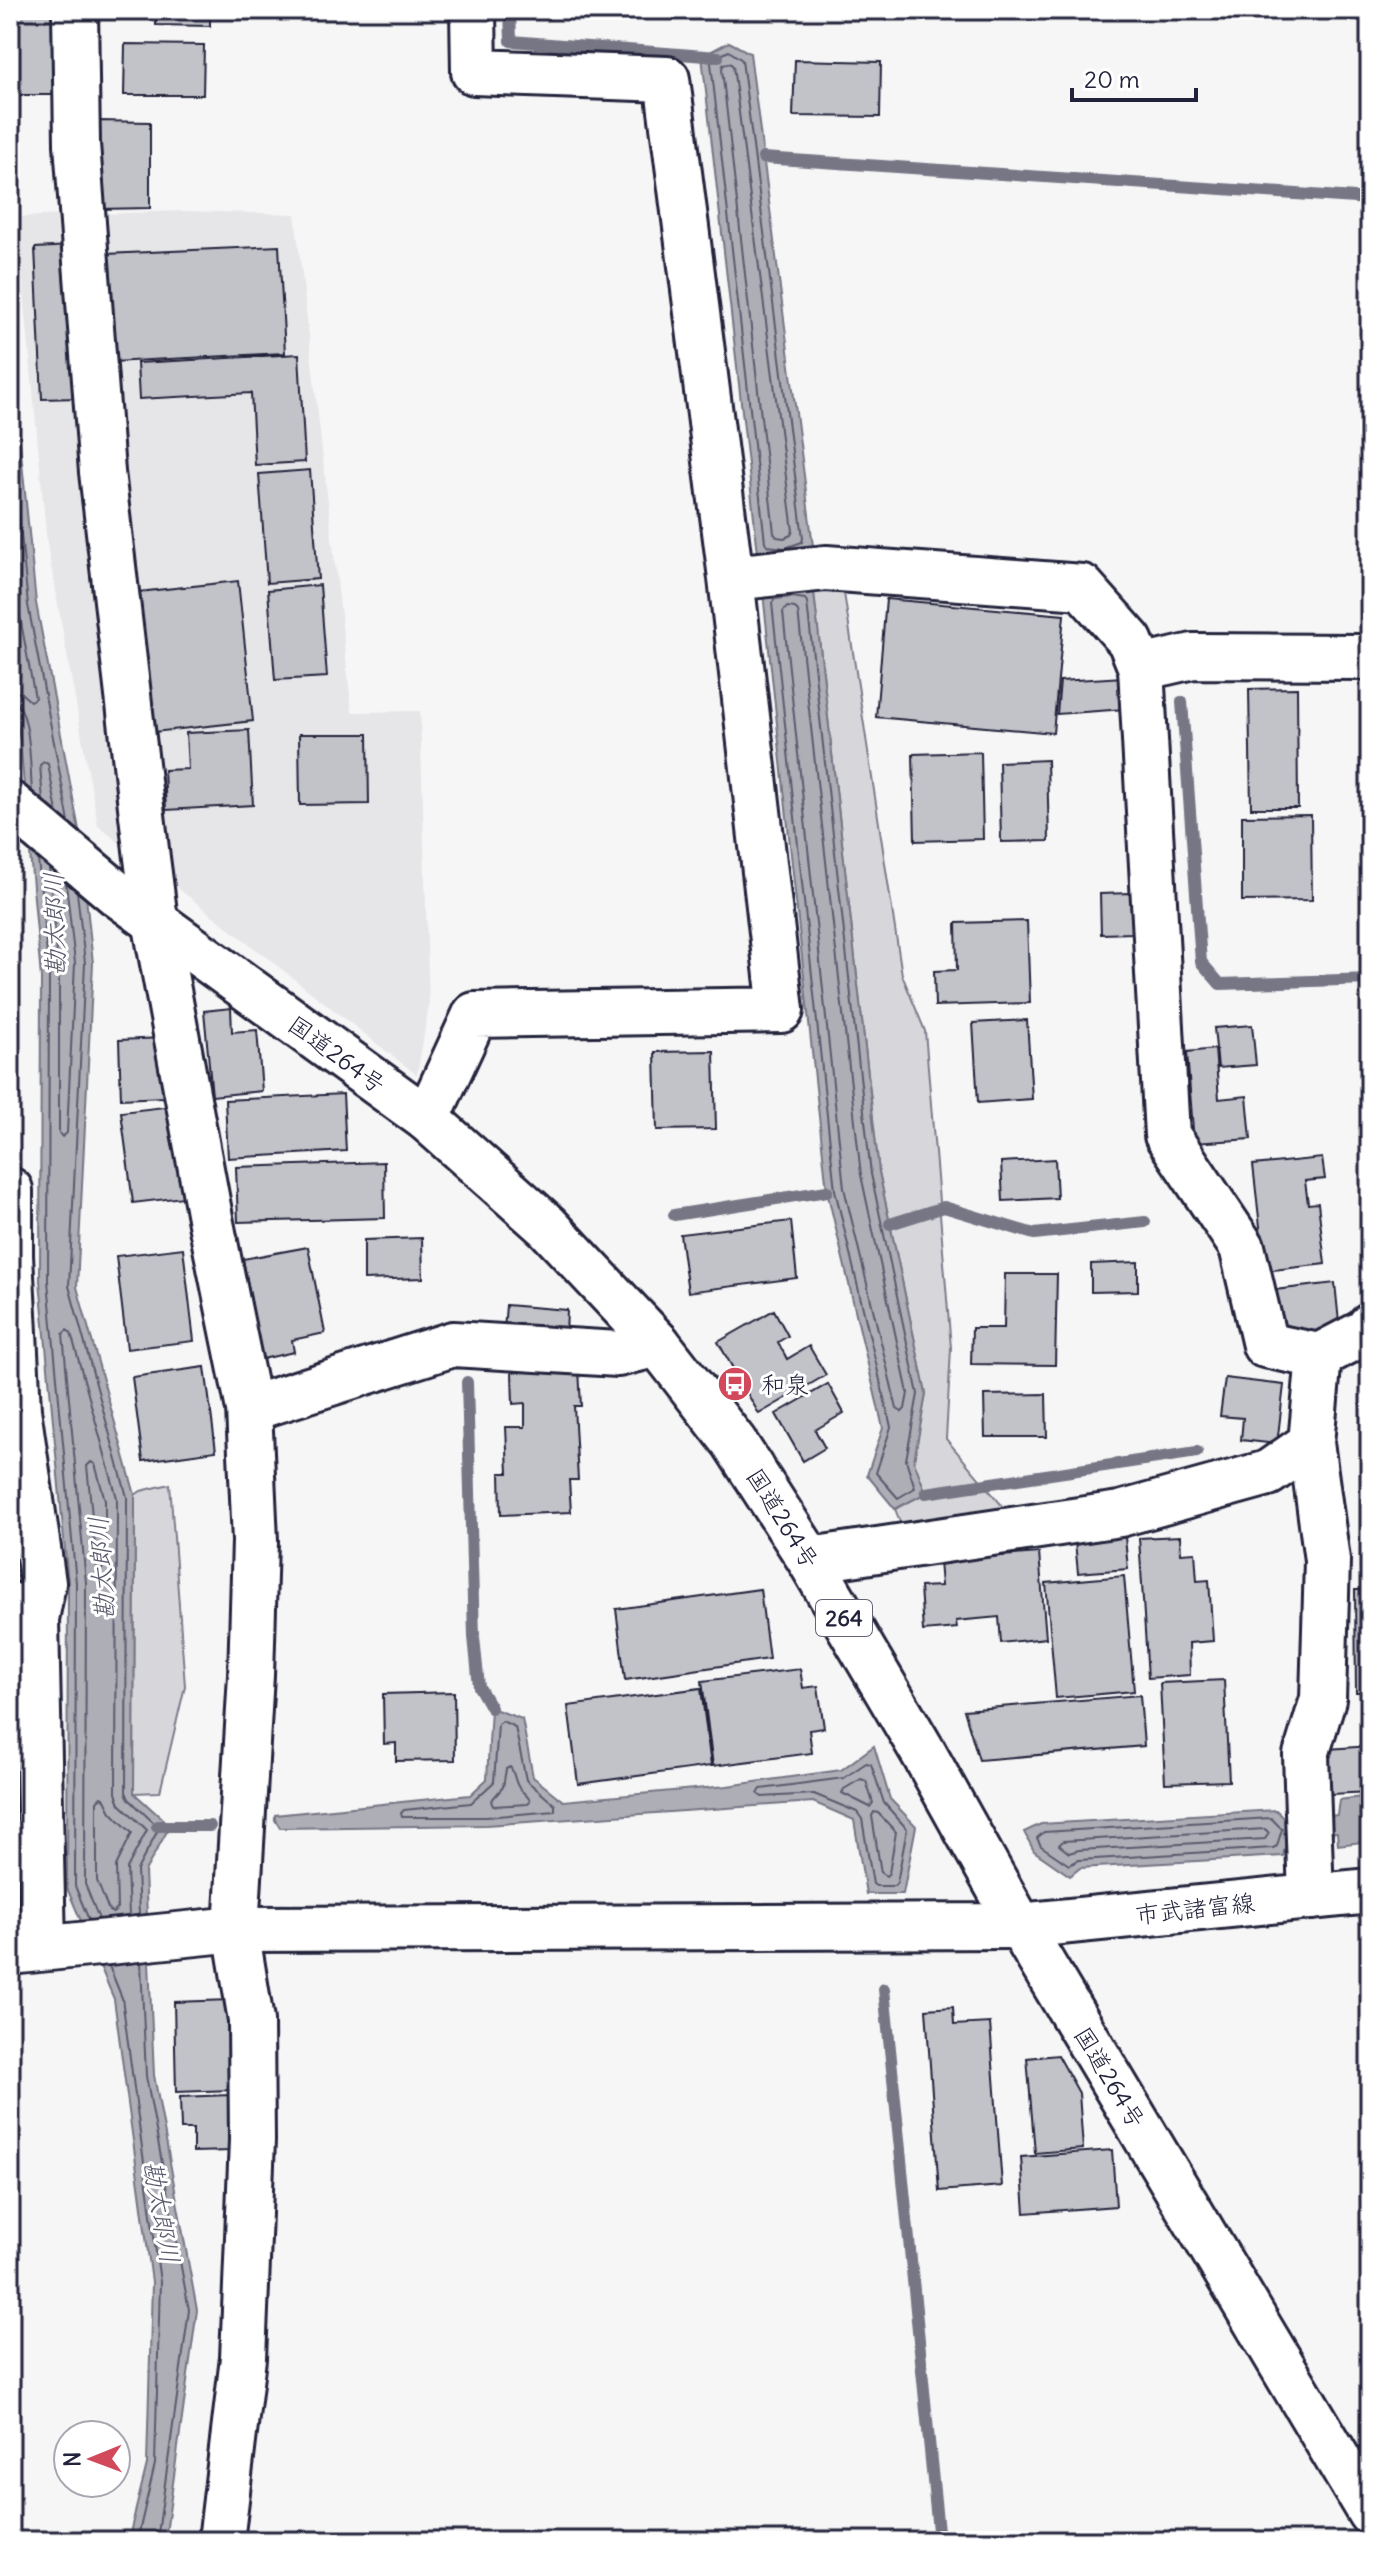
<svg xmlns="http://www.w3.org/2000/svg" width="1380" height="2551" viewBox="0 0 1380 2551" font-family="Delius,'Klee One',sans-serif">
	<rect width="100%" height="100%" fill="#f6f6f7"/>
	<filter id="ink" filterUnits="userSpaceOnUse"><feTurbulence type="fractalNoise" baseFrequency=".0125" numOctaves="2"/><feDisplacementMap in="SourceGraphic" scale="16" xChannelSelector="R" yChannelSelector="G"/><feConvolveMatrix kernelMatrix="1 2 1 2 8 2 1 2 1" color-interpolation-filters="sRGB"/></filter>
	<g filter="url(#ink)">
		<path fill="#e6e6e9" d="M182,211L295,214L352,712L420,711L429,1005L417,1075L98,826L47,544L17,217Z"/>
		<path fill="#d7d7db" stroke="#7c7c8b" stroke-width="2" d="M528,10H772V17L529,18Z
			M842,580L902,975L925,1031L951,1348L946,1439L1005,1509L903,1529L895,1509L926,1493L913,1461L926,1394L879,1172L814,593Z
			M170,1484L185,1686L160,1792L134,1793L135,1495L141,1491Z"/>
		<path fill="#aeaeb7" stroke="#767685" stroke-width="2" d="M729,42L750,53L813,546L786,556L758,553L702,56Z
			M10,341L36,603L79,830L93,963L77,1287L135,1495L134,1793L170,1826L145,1871L154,2075L197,2310L165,2541H128L147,2464L152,2282L114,1999L67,1888L68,1583L40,1281L41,978L20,740L10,690Z
			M791,588L814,593L879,1172L926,1394L914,1461L926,1493L895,1509L867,1475L883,1428L827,1191L763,593Z
			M491,1708L522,1719L533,1777L563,1801L727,1786L841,1770L874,1746L890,1799L916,1826L903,1894H866L854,1820L813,1802L486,1825L280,1828L275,1820V1815L470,1795L487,1779Z
			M1370,1796V1841L1338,1845L1337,1832L1288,1836L1283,1856L1080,1868L1070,1876L1034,1851L1024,1832L1041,1824L1276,1810L1289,1823L1337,1815L1339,1800Z"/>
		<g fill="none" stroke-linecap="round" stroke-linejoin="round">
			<path stroke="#5a5a6d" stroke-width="2" d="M729,51L742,60L803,538L802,542L785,548L768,546L765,542L711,63L713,59Z
				M730,63L733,66L793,531L791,535L784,538L777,537L774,533L722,69L723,65Z
				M10,423L28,605L69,822
				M10,524L18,606L35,698L30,701L21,693L10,691
				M792,597L805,599L807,602L871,1174L918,1394L906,1460L915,1488L898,1498L876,1473L891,1427L835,1190L772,603L775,599Z
				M787,607L795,608L798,611L861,1175L908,1393L905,1409L902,1412L897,1409L844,1188L783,612Z
				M10,702L17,703C31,719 30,769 32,791
				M43,801L40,765L44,762L48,764L57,812
				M38,859L49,977L48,1281L76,1583L75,1886L89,1920
				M49,868L59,977V1133L62,1137L67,1133L75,963L66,883
				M77,892L85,963L69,1286L127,1497L126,1792L129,1799L159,1828L137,1870L139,1915
				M91,1462L95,1464L105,1500V1566L101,1570L97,1566L87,1466Z
				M502,1721L515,1727L526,1780L555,1805V1811L486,1817H402L401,1813L404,1810L471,1803L494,1782L498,1724Z
				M866,1763L871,1764L884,1803L907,1829L897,1883L894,1886H876L873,1884L862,1819L857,1812L814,1794L762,1797L758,1794L761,1789L844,1778Z
				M510,1767C515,1773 514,1781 519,1788C524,1794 528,1795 530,1801L527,1804L493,1806L491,1801L503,1787L506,1769Z
				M861,1779L866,1781L873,1803L870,1807L842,1793L844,1789Z
				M101,1797L104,1798L111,1812L132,1833L116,1866L117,1909L113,1913L109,1911L97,1881V1801Z
				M874,1812L878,1813L896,1832L889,1873L886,1876L881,1873L872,1816Z
				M1271,1818L1282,1829L1277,1846L1273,1848L1079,1860L1069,1865L1041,1846L1037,1838L1044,1832Z
				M1265,1829L1269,1833L1265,1839L1079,1850L1069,1853L1059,1845L1063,1841Z
				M99,1919L85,1884L86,1583L63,1334L67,1330L71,1333L117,1498L116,1793L120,1804L147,1830L127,1868L129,1916
				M141,1963L146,2076L189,2310L157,2541
				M109,1966L122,1998L160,2282L155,2464L137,2541"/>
			<path stroke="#767685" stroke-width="12" d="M510,10L511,41L718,57
				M763,158L1370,199
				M1182,702L1201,962L1220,984L1370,979
				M674,1215L827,1191
				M890,1224L944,1207L1034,1234L1145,1222
				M467,1382L474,1637L479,1687L491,1708
				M926,1493L1197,1452
				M157,1826H210
				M10,1895L16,1894
				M884,1989L939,2541"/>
		</g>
		<path fill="#c2c2c9" stroke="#22223b" stroke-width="2" d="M10,10H56L57,95H17V29H10Z
			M156,10H210V26L156,25Z
			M125,44L204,45L203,95H124Z
			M795,60L881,62L880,117L793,116Z
			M98,121L150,122V208L98,209Z
			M71,246L78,398L42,399L35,248Z
			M279,246L285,353L112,362L106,254Z
			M299,354L305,462L255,465L251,393L139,399L137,363Z
			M310,470L318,579L267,583L259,474Z
			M238,581L253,721L154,732L139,592Z
			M320,585L327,677L275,680L268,590Z
			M886,599L1064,615L1053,733L876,717Z
			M1123,677L1125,709L1057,714L1060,681Z
			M1297,688L1298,808H1251L1249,689Z
			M249,730L253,805L166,810L164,770L188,769L186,733Z
			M299,734H368L369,804L300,805Z
			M981,752L983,839L915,841L913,754Z
			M1047,760L1049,841L1001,842L999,762Z
			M1311,815L1312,900L1242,901V816Z
			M1131,893L1133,933L1101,934L1100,894Z
			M1027,921L1030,1003L935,1006L934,971L957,970L956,923Z
			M231,1008L232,1032L257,1030L262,1091L212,1096L204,1011Z
			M1027,1020L1032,1099L978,1103L973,1023Z
			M1252,1025L1256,1065L1218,1068L1214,1028Z
			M162,1038L163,1097L121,1099L119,1040Z
			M1215,1049L1219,1099L1247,1096L1251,1139L1194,1143L1187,1052Z
			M714,1051L716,1129L657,1130L655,1052Z
			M343,1094L346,1151L228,1158L225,1100Z
			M172,1106L184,1197L133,1203L121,1112Z
			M1322,1158L1325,1179L1305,1181L1308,1204L1318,1203L1325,1264L1265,1271L1253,1165Z
			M1055,1159L1057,1198L1003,1201L1001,1162Z
			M384,1162L385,1218L238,1222L236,1167Z
			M791,1221L797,1278L688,1292L680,1234Z
			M422,1238L423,1278L364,1280V1240Z
			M308,1247L325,1333L292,1340L294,1352L262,1359L243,1259Z
			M183,1248L194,1341L127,1349L116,1256Z
			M1138,1262V1291L1091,1292V1264Z
			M1005,1274H1057L1055,1365L971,1364L972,1328H1004Z
			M1335,1283L1340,1332L1271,1340L1266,1291Z
			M506,1305L567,1310L566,1335L504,1330Z
			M774,1310L788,1336L778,1342L787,1359L809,1346L826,1375L759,1414L718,1342Z
			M205,1367L216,1451L143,1461L132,1377Z
			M579,1369L581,1406H574L578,1480H569L571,1512L501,1515L500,1473H508L506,1427H525V1403L513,1404L512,1372Z
			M1225,1378L1284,1385L1277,1444L1241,1440L1243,1418L1220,1416Z
			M828,1384L844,1413L815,1430L825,1448L803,1461L776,1414Z
			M1046,1394L1047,1437H985L984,1395Z
			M1180,1536L1181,1553L1195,1552L1197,1581L1209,1580L1213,1641L1189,1643L1190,1675L1148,1678L1139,1538Z
			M1125,1537L1128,1569L1078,1573L1075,1542Z
			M1039,1553L1046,1638L1001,1643L999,1617L956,1621L957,1628L923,1631L920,1587L941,1586L939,1561Z
			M1124,1576L1134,1691L1056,1698L1046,1583Z
			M760,1589L769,1659L625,1680L616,1609Z
			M1355,1590H1370V1692H1356Z
			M800,1669L803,1688L818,1686L824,1728L809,1730L812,1753L713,1766L702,1681Z
			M1224,1680L1229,1781L1165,1783L1160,1683Z
			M701,1688L711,1766L578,1784L568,1706Z
			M454,1692L455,1760L396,1761V1743L384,1744L383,1694Z
			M1140,1695L1144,1746L979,1760L964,1710Z
			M1370,1746V1792L1331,1794L1328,1749Z
			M230,2000L232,2090L176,2092L174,2002Z
			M953,2007L954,2025L990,2023L1002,2186L939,2191L926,2009Z
			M1058,2055L1079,2093L1083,2149L1035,2153L1027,2058Z
			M230,2095L231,2151L193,2152V2129H181L180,2097Z
			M1112,2150L1116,2206L1025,2213L1021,2157Z"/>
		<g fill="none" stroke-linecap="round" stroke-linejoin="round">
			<g stroke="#22223b" stroke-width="50">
				<path id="street" d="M75,10L77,144L102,472L147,858L155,920L211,1223L249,1409L255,1541L251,1675L236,1929L251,2021L252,2140L243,2358L221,2541
					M731,578L826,568L1082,587L1130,641L1141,668L1167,1135L1242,1247L1265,1345L1319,1356
					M1141,668L1193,656L1370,657
					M427,1119L475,1015L781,1010L731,578L667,79L474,72L473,10
					M10,1190V1256L18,1410L43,1583L36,1619
					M249,1409L453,1344L618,1354L658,1344
					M1311,1443L1327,1560L1323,1699L1306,1755L1311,1897
					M810,1560L1120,1514L1268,1473L1311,1443L1319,1356L1367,1331L1370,1326
					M11,1605L36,1619L43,1948"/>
			</g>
			<g stroke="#22223b" stroke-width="50">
				<path id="secondary" d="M10,1952L236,1929L1020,1926L1370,1891"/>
			</g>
			<g stroke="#22223b" stroke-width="50">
				<path id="highway" d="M10,804L117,894L427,1119L547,1226L658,1344L734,1442L810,1560L923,1752L1020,1926L1370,2513"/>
			</g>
			<use href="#street" stroke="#fff" stroke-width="44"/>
			<use href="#secondary" stroke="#fff" stroke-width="44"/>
			<use href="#highway" stroke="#fff" stroke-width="44"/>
		</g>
	</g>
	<defs>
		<g id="bus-disc" transform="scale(1.8)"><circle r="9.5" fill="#d1495b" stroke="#fff"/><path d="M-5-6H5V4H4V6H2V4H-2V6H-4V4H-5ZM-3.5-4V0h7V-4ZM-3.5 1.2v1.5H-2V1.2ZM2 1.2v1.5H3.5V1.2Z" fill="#fff"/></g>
	</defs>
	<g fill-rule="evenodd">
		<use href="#bus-disc" x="735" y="1384"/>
	</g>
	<g text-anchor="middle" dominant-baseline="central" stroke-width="6" stroke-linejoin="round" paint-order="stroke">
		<rect fill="#fff" stroke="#646476" stroke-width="2" x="816" y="1600" width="56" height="36" rx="6"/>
		<g font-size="22" font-weight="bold" fill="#22223b">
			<text x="844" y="1618">264</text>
		</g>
		<g font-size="24" fill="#22223b" stroke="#fff">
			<text transform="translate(337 1054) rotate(36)">国道264号</text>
			<text transform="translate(783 1518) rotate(58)">国道264号</text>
			<text transform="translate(1195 1908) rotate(-6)">市武諸富線</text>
			<text transform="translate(1110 2077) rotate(59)">国道264号</text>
		</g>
		<g font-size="24" fill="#22223b" stroke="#fff" text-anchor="start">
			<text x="761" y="1384">和泉</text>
		</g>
		<g font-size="26" font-style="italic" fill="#5a5a6d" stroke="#fff">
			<text transform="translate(54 924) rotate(-91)">勘太郎川</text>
			<text transform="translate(101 1568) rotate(-94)">勘太郎川</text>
			<text transform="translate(162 2212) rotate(80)">勘太郎川</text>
		</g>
	</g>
	<rect width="1380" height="2551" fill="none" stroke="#fff" stroke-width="40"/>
	<rect x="20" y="20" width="1340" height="2511" fill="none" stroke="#22223b" stroke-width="3" filter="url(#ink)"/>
	<g transform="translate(92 2459) rotate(269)"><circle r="38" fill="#ffffff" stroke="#a7a7b1" stroke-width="2"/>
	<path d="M0-6L14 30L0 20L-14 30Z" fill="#d1495b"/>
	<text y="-12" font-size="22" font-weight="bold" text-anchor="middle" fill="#22223b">N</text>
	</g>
	<path d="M1072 88v12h124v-12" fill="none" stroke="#22223b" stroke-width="4"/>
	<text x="1084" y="88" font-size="24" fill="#22223b" stroke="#ffffff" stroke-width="6" paint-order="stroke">20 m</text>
</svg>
